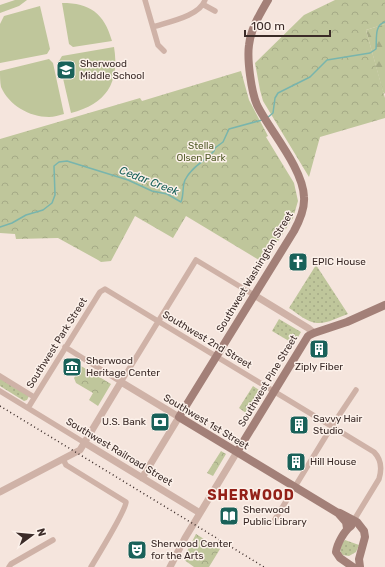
<svg xmlns="http://www.w3.org/2000/svg" width="385" height="567" viewBox="0 0 385 567" font-family="Rubik,sans-serif">
	<defs>
		<pattern id="grass-dots" width="8" height="8" patternUnits="userSpaceOnUse"><rect width="8" height="8" fill="#bfc69b"/><path d="M2 2h.1M6 6h.1" fill="none" stroke="#a5aa86" stroke-width="1.8" stroke-linecap="round"/></pattern>
		<pattern id="forest-firs" width="22" height="20" patternUnits="userSpaceOnUse"><rect width="22" height="20" fill="#bfc69b"/><path d="M5 1l3.5 6h-7zM16 11l3.5 6h-7z" fill="#a5aa86"/></pattern>
		<pattern id="park-crowns" width="20" height="18" patternUnits="userSpaceOnUse"><rect width="20" height="18" fill="#bfc69b"/><path d="M2 6a3 3 0 1 1 6 0M12 15a3 3 0 1 1 6 0" fill="none" stroke="#a5aa86"/></pattern>
	</defs>
	<rect width="100%" height="100%" fill="#f5e5dd"/>
	<path fill="url(#grass-dots)" d="M316,265L348,314C339,317 327,324 317,323C308,323 297,313 289,308Z
		M279,319L301,332L294,344L272,331Z
		M0,378L29,396L27,400L24,401L0,386Z
		M253,386L264,393L250,416L239,408Z
		M345,540L359,545L356,552L349,556L343,555C338,550 341,544 345,540Z"/>
	<path fill="url(#forest-firs)" d="M385,24V94L383,92L366,30Z"/>
	<path fill="url(#park-crowns)" d="M335,0H385V24L366,30L385,98V118L320,137L309,177L263,101L260,90L255,63L304,15Z
		M241,71L249,100L268,136L266,137L294,183L298,201L293,218L264,263L186,216L173,238L135,216L111,261L101,262L98,260L58,238L16,239L15,234L0,233V139L140,98L142,101Z
		M81,366L111,384L98,406L89,400L93,393L76,383L74,378Z
		M221,451L226,454L213,476L207,473Z
		M196,534L220,549L209,567H194L183,559Z"/>
	<path fill="#bfc69b" d="M15,0H27L19,6L0,13V5Z
		M62,3C90,3 104,13 112,41L73,47L69,44Z
		M40,6L50,49L47,54L0,63V24L4,16Z
		M114,47C120,83 106,104 71,113L59,61L62,56Z
		M49,59L53,63L64,114C59,115 54,117 49,117C29,117 9,105 1,87C0,82 0,76 0,71Z"/>
	<g fill="none" stroke-linecap="round" stroke-linejoin="round">
		<path stroke="#78b5ad" stroke-width="1.5" d="M267,118L273,113L275,98L278,93L310,77L327,60L370,53L376,49C377,39 374,25 385,22
			M0,227L12,223L26,215L43,210L52,203L55,195L54,166L59,162L67,161L128,180L152,191L167,194L181,202C184,195 182,187 185,180C191,167 205,161 214,151L215,148L223,142L229,129L262,120"/>
		<path stroke="#cfb2a7" stroke-width="5.5" d="M145,0L158,45L164,51
			M204,5L215,11
			M153,27C168,22 200,16 205,0
			M65,347L121,382L196,260L254,295
			M0,376L34,397
			M0,391L85,443
			M28,408L100,292L105,289L374,452C382,460 382,469 379,479L354,520
			M63,459L66,465L126,502C126,510 97,557 91,567
			M274,521L332,426L356,390
			M9,567L11,564L53,540"/>
		<path stroke="#cfb2a7" stroke-width="7" d="M254,295L308,328L314,333
			M85,443L200,513
			M0,492L80,450L121,382L179,417L142,478
			M170,567L185,538L237,452"/>
		<path stroke="#a38078" stroke-width="8" d="M268,0C260,14 251,28 249,45C247,59 251,91 257,105C270,131 303,168 304,197C305,209 300,220 294,231L179,417L338,513L346,522L347,528
			M237,452L308,336L314,333L347,322L385,305
			M340,513L357,522L364,531L365,537L359,559L360,567
			M351,526C344,531 337,544 336,552L340,558L353,567"/>
		<path stroke="#3b2b28" stroke-width="1.5" stroke-dasharray="1 3" stroke-linecap="butt" d="M0,406L264,567"/>
	</g>
	<defs>
		<g id="school-square" transform="scale(1)"><rect x="-9" y="-9" width="18" height="18" rx="4" fill="#196159" stroke="#fcf1ea"/><path d="M0-5L7-2L0 1L-7-2ZM-4 1L0 2.5L4 1V4Q0 6-4 4Z" fill="#fff"/></g>
		<g id="church-square" transform="scale(1)"><rect x="-9" y="-9" width="18" height="18" rx="4" fill="#196159" stroke="#fcf1ea"/><path d="M-1.2-6h2.4v3.5h3.3v2.4h-3.3V6h-2.4V-.1h-3.3v-2.4h3.3Z" fill="#fff"/></g>
		<g id="building-square" transform="scale(1)"><rect x="-9" y="-9" width="18" height="18" rx="4" fill="#196159" stroke="#fcf1ea"/><path d="M-4-6H4V6H1V3H-1V6H-4ZM-2.5-4.3h1.7v1.8h-1.7ZM.8-4.3h1.7v1.8H.8ZM-2.5-1h1.7V.8h-1.7ZM.8-1h1.7V.8H.8Z" fill="#fff"/></g>
		<g id="museum-square" transform="scale(1)"><rect x="-9" y="-9" width="18" height="18" rx="4" fill="#196159" stroke="#fcf1ea"/><path d="M0-6L6-3V-2H-6V-3ZM-5-1h2V3h-2ZM-1-1h2V3h-2ZM3-1h2V3H3ZM-6 4H6V6H-6Z" fill="#fff"/></g>
		<g id="bank-square" transform="scale(1)"><rect x="-9" y="-9" width="18" height="18" rx="4" fill="#196159" stroke="#fcf1ea"/><path d="M-6-4H6V4H-6ZM0-2.3a2.3 2.3 0 1 0 0 4.6a2.3 2.3 0 1 0 0-4.6Z" fill="#fff"/></g>
		<g id="library-square" transform="scale(1)"><rect x="-9" y="-9" width="18" height="18" rx="4" fill="#196159" stroke="#fcf1ea"/><path d="M-6-4Q-3-5.5-.7-3.5V5Q-3 3-6 4ZM6-4Q3-5.5 .7-3.5V5Q3 3 6 4Z" fill="#fff"/></g>
		<g id="theatre-square" transform="scale(1)"><rect x="-9" y="-9" width="18" height="18" rx="4" fill="#196159" stroke="#fcf1ea"/><path d="M-5-5.5Q0-4 5-5.5V0Q5 5 0 6Q-5 5-5 0ZM-3.3-2.5H-1v1.5H-3.3ZM1-2.5H3.3v1.5H1ZM-2.8 1Q0 5.5 2.8 1Z" fill="#fff"/></g>
	</defs>
	<g fill-rule="evenodd">
		<use href="#school-square" x="66" y="70"/>
		<use href="#church-square" x="298" y="262"/>
		<use href="#building-square" x="319" y="349"/>
		<use href="#museum-square" x="72" y="367"/>
		<use href="#bank-square" x="160" y="422"/>
		<use href="#building-square" x="299" y="425"/>
		<use href="#building-square" x="296" y="462"/>
		<use href="#library-square" x="229" y="516"/>
		<use href="#theatre-square" x="137" y="550"/>
	</g>
	<g text-anchor="middle" dominant-baseline="central" stroke-width="3" stroke-linejoin="round" paint-order="stroke">
		<g font-size="10" fill="#3b2b28" stroke="#fcf1ea" text-anchor="start">
			<text x="80" y="64">Sherwood<tspan x="80" dy="12">Middle School</tspan></text>
			<text x="312" y="262">EPIC House</text>
			<text x="86" y="361">Sherwood<tspan x="86" dy="12">Heritage Center</tspan></text>
			<text x="319" y="367" text-anchor="middle">Ziply Fiber</text>
			<text x="313" y="419">Savvy Hair<tspan x="313" dy="12">Studio</tspan></text>
			<text x="146" y="422" text-anchor="end">U.S. Bank</text>
			<text x="310" y="462">Hill House</text>
			<text x="243" y="510">Sherwood<tspan x="243" dy="12">Public Library</tspan></text>
			<text x="151" y="544">Sherwood Center<tspan x="151" dy="12">for the Arts</tspan></text>
		</g>
		<g font-size="10" fill="#525c29" stroke="#fcf1ea">
			<text x="201" y="146">Stella<tspan x="201" dy="12">Olsen Park</tspan></text>
		</g>
		<g font-size="10" fill="#3b2b28" stroke="#fcf1ea">
			<text transform="translate(255 272) rotate(-59)">Southwest Washington Street</text>
			<text transform="translate(207 340) rotate(31)">Southwest 2nd Street</text>
			<text transform="translate(57 343) rotate(-58)">Southwest Park Street</text>
			<text transform="translate(268 381) rotate(-59)">Southwest Pine Street</text>
			<text transform="translate(206 422) rotate(31)">Southwest 1st Street</text>
			<text transform="translate(119 452) rotate(31)">Southwest Railroad Street</text>
		</g>
		<g font-size="11" font-style="italic" fill="#196159" stroke="#fcf1ea">
			<text transform="translate(149 181) rotate(21)">Cedar Creek</text>
		</g>
		<g font-size="14" font-weight="bold" letter-spacing="1" fill="#932018" stroke="#fcf1ea">
			<text x="251" y="495">SHERWOOD</text>
		</g>
	</g>
	<g transform="translate(32 535) rotate(74)" stroke="#fcf1ea" stroke-width="3" paint-order="stroke">
	<path d="M0-3L7 15L0 10L-7 15Z" fill="#3b2b28"/>
	<text y="-6" font-size="11" font-weight="bold" text-anchor="middle" fill="#3b2b28">N</text>
	</g>
	<path d="M245 30v6h85v-6" fill="none" stroke="#3b2b28" stroke-width="2"/>
	<text x="251" y="30" font-size="12" fill="#3b2b28" stroke="#fcf1ea" stroke-width="3" paint-order="stroke">100 m</text>
</svg>
